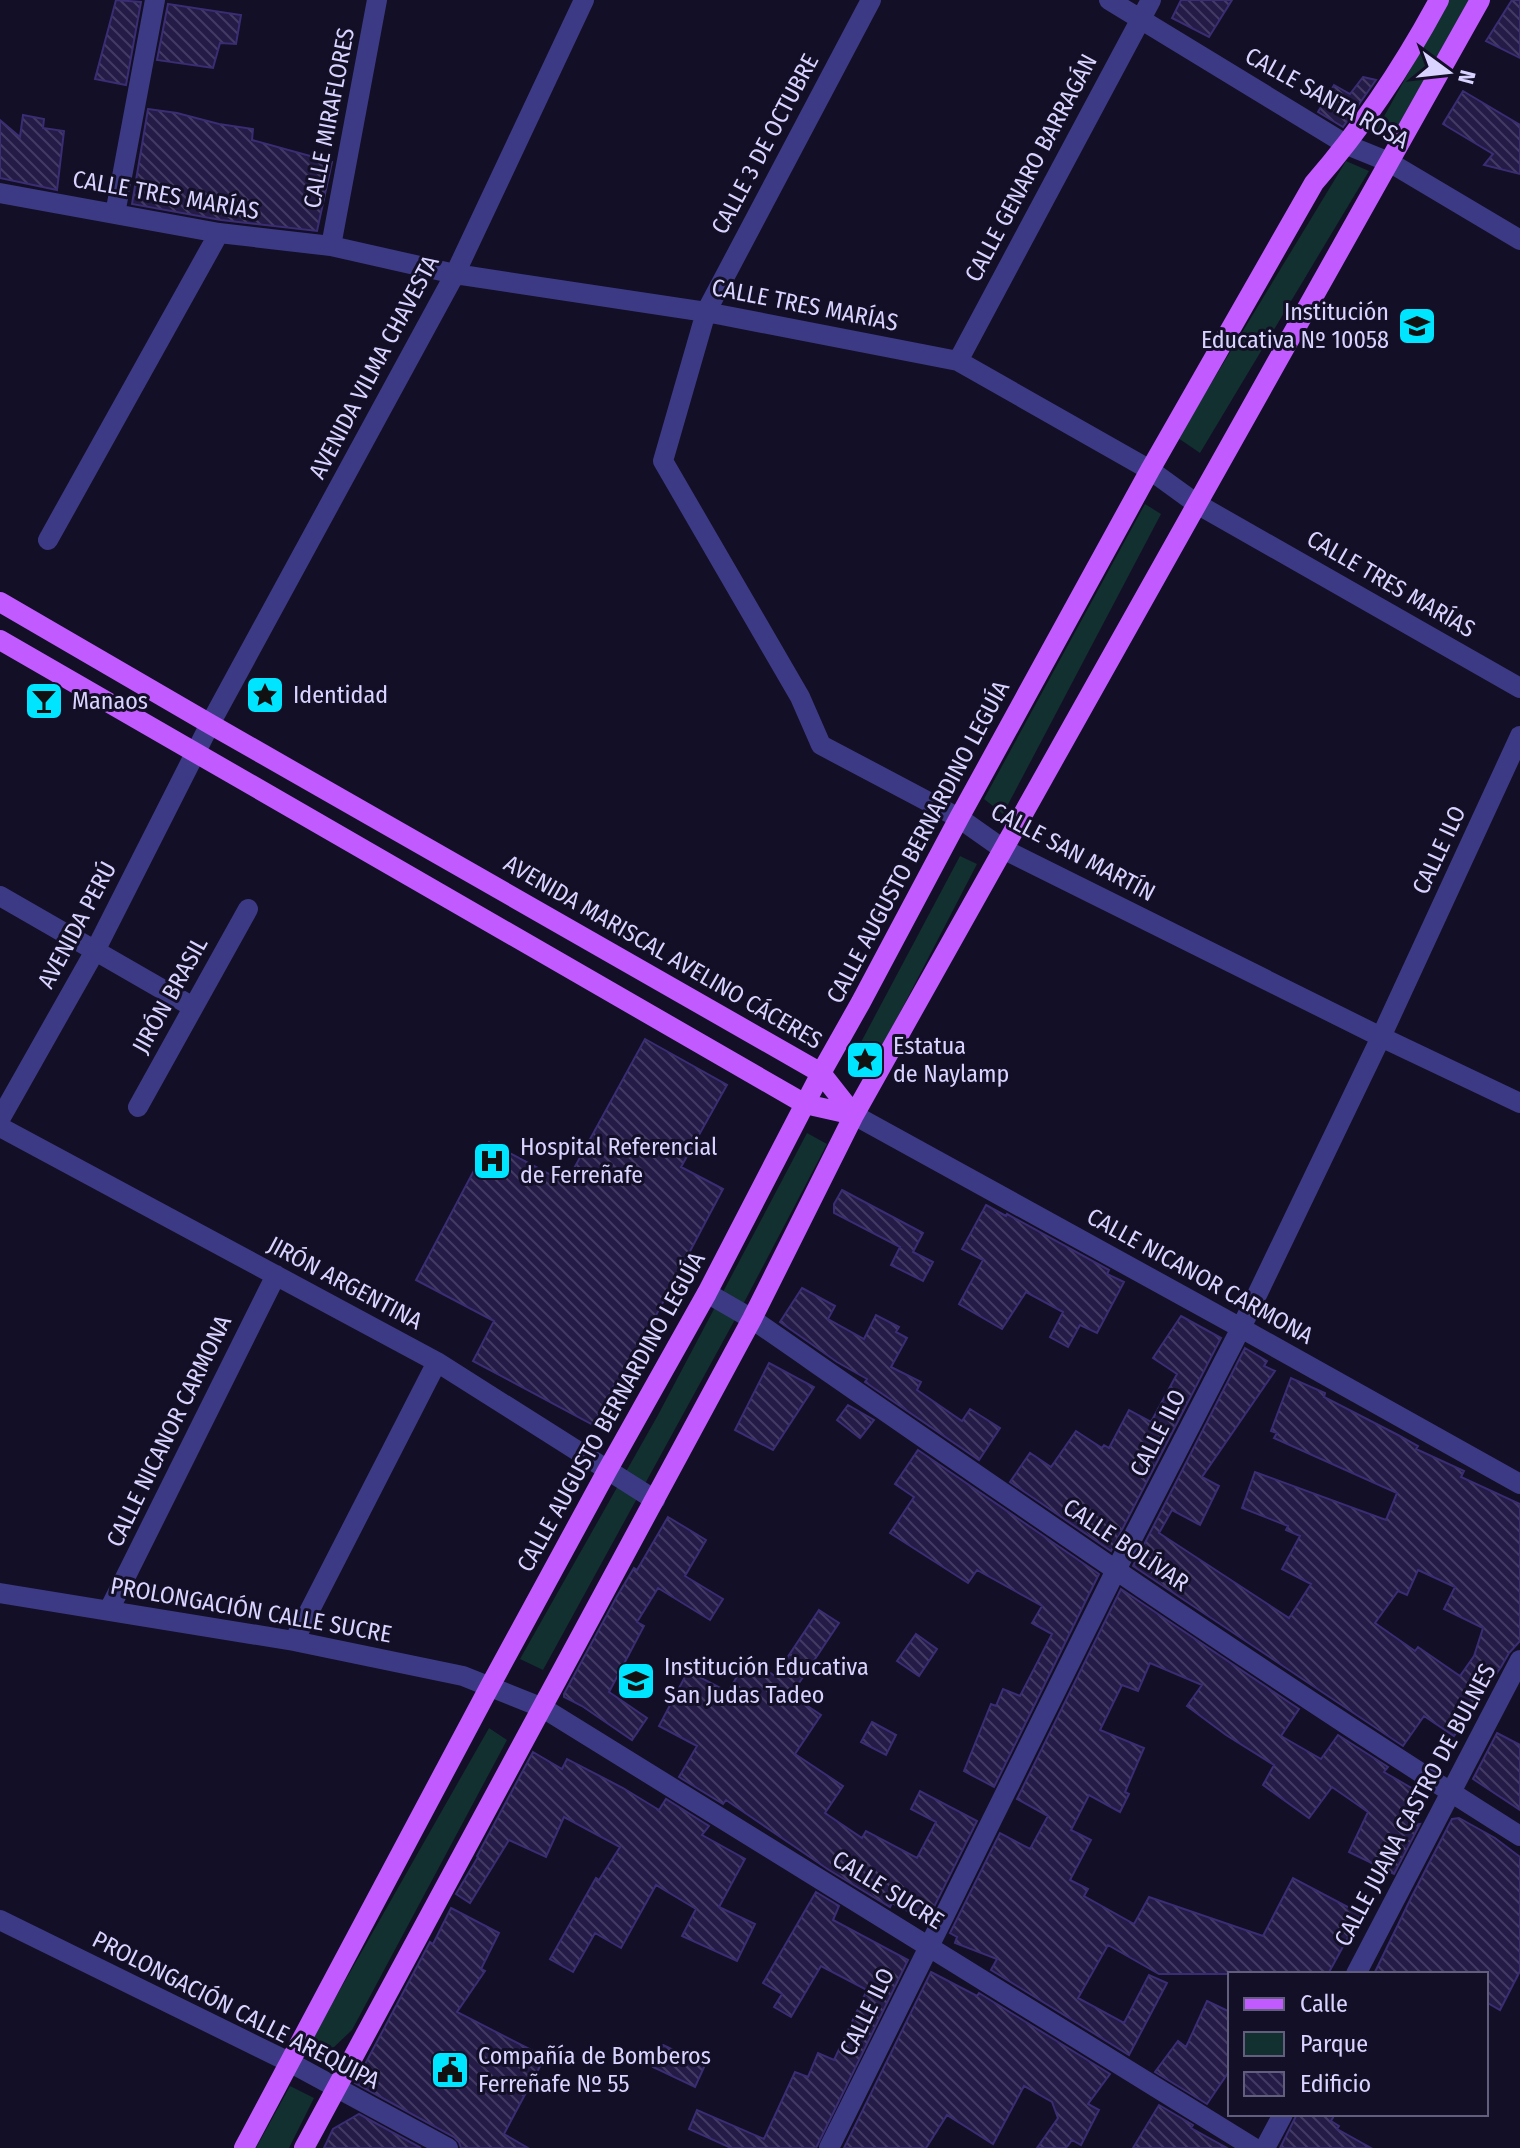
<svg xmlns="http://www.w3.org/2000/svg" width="1520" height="2148" viewBox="0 0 1520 2148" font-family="'Fira Sans Condensed',sans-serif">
	<defs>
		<pattern id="building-back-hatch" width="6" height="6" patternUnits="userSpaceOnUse" patternTransform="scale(2)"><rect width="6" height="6" fill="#241b47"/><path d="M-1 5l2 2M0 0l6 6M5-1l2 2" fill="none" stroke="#433b63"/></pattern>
	</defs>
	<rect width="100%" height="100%" fill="#130f26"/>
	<path fill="#12302f" d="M1449,0H1469L1392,139L1377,129Z
		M1346,161L1369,171L1200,453L1178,438Z
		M1145,504L1161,514L1003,814L984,799Z
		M960,856L977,864L879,1053L860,1044Z
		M807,1133L827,1144L738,1314L543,1670L520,1659L658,1415Z
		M489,1728L507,1740L352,2030L332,2049L312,2039Z
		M290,2086L314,2098L289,2148H256Z"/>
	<path fill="url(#building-back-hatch)" stroke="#3b2d73" stroke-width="2" fill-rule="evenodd" d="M116,0L141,2L126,85L95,79Z
		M1181,0H1232L1209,37L1172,18Z
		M1512,0H1520V58L1486,41Z
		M168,4L241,15L236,44L220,43L213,68L157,60Z
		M1363,77L1376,80L1343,127L1318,112L1334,85L1350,94Z
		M1463,91L1520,125V174L1484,165L1493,154L1443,124Z
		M148,109L177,113L219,124L253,129L252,140L332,162L317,231L221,220L132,204Z
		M23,115L44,119L43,128L64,131L57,190L0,178V120L20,137Z
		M645,1039L727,1085L681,1167L723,1189L618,1387L614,1385L593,1425L473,1361L494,1321L416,1280L489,1142L566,1183Z
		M842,1190L923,1233L913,1252L933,1262L923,1281L891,1265L900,1247L834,1213V1204Z
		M986,1205L1006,1216L1007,1214L1109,1270L1107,1274L1124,1282L1097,1333L1080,1325L1068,1347L1050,1337L1063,1312L1026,1292L1002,1329L959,1304L983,1260L962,1249Z
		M802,1288L835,1306L828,1319L864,1339L876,1315L899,1327L896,1332L907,1338L891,1367L921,1382L917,1390L962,1421L970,1409L1000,1428L979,1460L865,1382L867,1379L837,1362L780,1322Z
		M1181,1316L1221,1338L1111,1551L1010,1482L1030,1453L1051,1467L1076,1431L1102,1448L1104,1445L1109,1448L1129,1410L1151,1422L1177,1374L1153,1358Z
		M1245,1348L1267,1361L1264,1366L1275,1371L1202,1477L1219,1486L1200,1525L1172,1510L1159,1533L1289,1618L1311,1584L1282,1569L1300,1536L1286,1530L1288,1526L1242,1508L1255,1472L1386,1520L1397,1493L1274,1438L1277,1433L1271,1431L1291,1378L1325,1393L1324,1397L1398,1435L1418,1446L1416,1449L1464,1471L1461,1477L1520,1504V1641L1509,1653L1501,1667L1454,1736L1424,1716L1403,1746L1133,1566ZM1418,1570L1455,1587L1444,1609L1483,1628L1474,1656L1460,1676L1418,1647L1415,1651L1375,1623L1398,1591L1407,1595Z
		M769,1363L814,1387L773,1450L735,1430Z
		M848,1405L874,1420L860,1438L837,1420Z
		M918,1450L1099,1574L994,1787L964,1771L991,1704L996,1706L1003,1689L1020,1696L1052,1634L1032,1623L1042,1606L977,1570L968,1583L890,1533L914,1497L895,1484Z
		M668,1517L706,1540L685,1576L723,1599L710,1620L658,1588L637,1622L644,1626L609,1692L647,1718L632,1740L582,1706L564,1697V1694L616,1598L634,1568L637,1570Z
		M1121,1589L1299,1709L1281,1736L1321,1759L1338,1735L1388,1767L1384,1772L1427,1797L1411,1825L1420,1824L1394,1874L1349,1852L1368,1812L1332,1787L1309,1818L1263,1785L1274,1765L1226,1735L1187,1706L1202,1685L1150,1663L1138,1691L1122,1685L1100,1730L1144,1748L1125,1792L1129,1794L1120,1812L1089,1795L1071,1830L1091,1840L1070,1880L1088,1889L1084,1896L1134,1924L1149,1897L1263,1936L1293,1878L1361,1914L1328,1974H1159L1108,1945L1078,1998L1124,2023L1149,1975L1167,1983L1129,2055L991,1970L997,1959L955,1943L957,1937L950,1933L1000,1833L1030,1849L1048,1816L1017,1799Z
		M819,1610L839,1623L791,1695L821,1715L795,1754L843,1786L825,1813L862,1838L866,1831L917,1858L936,1822L911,1809L920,1791L977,1821L927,1921L892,1903L890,1907L829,1870L726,1800L723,1804L679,1777L697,1746L659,1726L688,1671L728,1692L748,1658L775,1676Z
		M916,1634L937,1649L919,1676L897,1661Z
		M872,1722L896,1735L886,1755L861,1742Z
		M1497,1733L1520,1745V1810L1473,1779Z
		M533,1752L562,1769L567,1759L623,1788L659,1810L666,1799L709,1826L702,1835L745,1859L719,1907L755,1924L737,1961L682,1936L696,1909L656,1885L621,1948L595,1933L573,1972L550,1959L596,1878L599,1880L620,1847L564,1817L546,1857L509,1840L470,1903L456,1894L478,1857L477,1856Z
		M1459,1818L1495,1838L1520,1857V1971L1500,2010L1486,2002V1974H1374L1411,1898L1452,1819Z
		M816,1892L839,1906L833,1920L908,1960L816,2148H731L689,2129L697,2110L764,2139L795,2072L808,2077L818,2053L834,2060L867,1990L821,1966L791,2017L774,2007L782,1994L763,1983Z
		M451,1908L499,1933L481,1969L485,1971L457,2012L545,2057L504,2134L528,2148H461L459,2142L454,2137L355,2083L430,1942L433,1944Z
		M931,1972L977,1996L979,1993L1110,2074L1088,2104L1099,2110L1081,2145L1072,2140L1066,2148H1037L1058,2118L1052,2102L1024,2086L993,2144L947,2115L926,2148H844Z
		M1207,2001L1230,2012V2070L1207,2104L1155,2072L1178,2041L1186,2047Z
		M663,2045L705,2065L695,2087L653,2067Z
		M1159,2105L1193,2125L1191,2128L1227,2148H1133Z
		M359,2114L421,2148H324L333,2129Z
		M1297,2114H1335L1331,2121L1339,2126L1337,2129L1371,2148H1280Z"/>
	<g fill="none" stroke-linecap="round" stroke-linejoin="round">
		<path stroke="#3d3a85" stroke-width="20" d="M871,0L706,312L663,461L800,697L821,745L959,818L1003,849L1381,1037L1520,1103
			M1109,0L1347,145L1389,162L1520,240
			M0,193L219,233L331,246L455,274L706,312L958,361L1150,470L1197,504L1520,688
			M115,214L155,0
			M331,246L377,0
			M958,361L1151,0
			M48,540L219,233
			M0,896L193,1007
			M138,1107L248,909
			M854,1115L1241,1328L1520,1484
			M0,1119L95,951L210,724L455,274L584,0
			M0,1127L437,1362L655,1500
			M707,1293L752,1319C1006,1495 1259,1672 1520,1836
			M0,1593L294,1641L463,1676L543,1708L1254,2148
			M109,1610L276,1275
			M294,1641L437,1362
			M0,1920L291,2063L448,2148
			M1356,1974L1520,1660
			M829,2148L1116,1570L1241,1328L1381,1037L1520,736
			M1265,2148L1283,2114"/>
		<path stroke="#c25bff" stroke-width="20" d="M0,602L210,724L821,1073L854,1115
			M0,640L805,1104L854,1115
			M244,2148L490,1686L607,1471L707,1293L821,1073L861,1002L959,818L1150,470L1314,183C1362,128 1404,65 1439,0
			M304,2148L752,1319L854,1115L1480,0"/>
	</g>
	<defs>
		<g id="school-square" transform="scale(2)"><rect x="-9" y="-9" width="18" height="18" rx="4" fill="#00e5ff" stroke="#130f26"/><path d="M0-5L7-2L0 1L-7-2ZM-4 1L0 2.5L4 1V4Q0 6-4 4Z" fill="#111"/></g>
		<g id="sight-square" transform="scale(2)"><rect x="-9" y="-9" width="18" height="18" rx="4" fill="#00e5ff" stroke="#130f26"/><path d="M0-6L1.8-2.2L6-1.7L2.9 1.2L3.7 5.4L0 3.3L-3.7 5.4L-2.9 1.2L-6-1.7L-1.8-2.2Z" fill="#111"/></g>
		<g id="bar-square" transform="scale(2)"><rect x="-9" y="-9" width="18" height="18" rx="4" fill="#00e5ff" stroke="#130f26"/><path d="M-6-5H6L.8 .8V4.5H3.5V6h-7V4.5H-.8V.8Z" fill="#111"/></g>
		<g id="hospital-square" transform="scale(2)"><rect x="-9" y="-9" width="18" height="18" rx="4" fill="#00e5ff" stroke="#130f26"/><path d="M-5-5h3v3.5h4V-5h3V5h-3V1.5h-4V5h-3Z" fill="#111"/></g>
		<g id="civic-square" transform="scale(2)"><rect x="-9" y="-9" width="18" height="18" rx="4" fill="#00e5ff" stroke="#130f26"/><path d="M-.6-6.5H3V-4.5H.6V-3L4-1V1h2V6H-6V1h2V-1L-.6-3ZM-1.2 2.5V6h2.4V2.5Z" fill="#111"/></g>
	</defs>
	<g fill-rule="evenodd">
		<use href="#school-square" x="1417" y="326"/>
		<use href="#sight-square" x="265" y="695"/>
		<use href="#bar-square" x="44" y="701"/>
		<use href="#sight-square" x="865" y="1060"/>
		<use href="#hospital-square" x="492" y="1161"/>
		<use href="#school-square" x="636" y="1681"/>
		<use href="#civic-square" x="450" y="2070"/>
	</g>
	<g text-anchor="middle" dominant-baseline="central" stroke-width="6" stroke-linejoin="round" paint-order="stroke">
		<g font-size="24" fill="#d9d4ff" stroke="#130f26">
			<text transform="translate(1327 98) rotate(29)">CALLE SANTA ROSA</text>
			<text transform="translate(329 118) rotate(-79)">CALLE MIRAFLORES</text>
			<text transform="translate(765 144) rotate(-62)">CALLE 3 DE OCTUBRE</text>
			<text transform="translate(1031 168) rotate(-62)">CALLE GENARO BARRAGÁN</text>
			<text transform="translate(166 195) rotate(10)">CALLE TRES MARÍAS</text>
			<text transform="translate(805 305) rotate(11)">CALLE TRES MARÍAS</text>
			<text transform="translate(374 367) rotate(-62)">AVENIDA VILMA CHAVESTA</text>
			<text transform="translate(1391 584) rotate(30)">CALLE TRES MARÍAS</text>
			<text transform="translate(918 842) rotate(-62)">CALLE AUGUSTO BERNARDINO LEGUÍA</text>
			<text transform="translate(1439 850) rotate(-65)">CALLE ILO</text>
			<text transform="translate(1073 852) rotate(28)">CALLE SAN MARTÍN</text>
			<text transform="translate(77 925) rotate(-62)">AVENIDA PERÚ</text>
			<text transform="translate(663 952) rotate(30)">AVENIDA MARISCAL AVELINO CÁCERES</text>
			<text transform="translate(170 995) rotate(-61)">JIRÓN BRASIL</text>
			<text transform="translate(1200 1276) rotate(29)">CALLE NICANOR CARMONA</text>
			<text transform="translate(345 1283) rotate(28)">JIRÓN ARGENTINA</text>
			<text transform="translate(611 1412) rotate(-61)">CALLE AUGUSTO BERNARDINO LEGUÍA</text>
			<text transform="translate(169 1431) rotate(-64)">CALLE NICANOR CARMONA</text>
			<text transform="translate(1158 1433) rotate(-63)">CALLE ILO</text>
			<text transform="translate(1126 1545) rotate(34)">CALLE BOLÍVAR</text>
			<text transform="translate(251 1610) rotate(10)">PROLONGACIÓN CALLE SUCRE</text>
			<text transform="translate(1415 1805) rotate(-62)">CALLE JUANA CASTRO DE BULNES</text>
			<text transform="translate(888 1890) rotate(32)">CALLE SUCRE</text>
			<text transform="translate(236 2010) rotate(27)">PROLONGACIÓN CALLE AREQUIPA</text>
			<text transform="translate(867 2012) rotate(-64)">CALLE ILO</text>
		</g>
		<g font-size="24" fill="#d9d4ff" stroke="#130f26" text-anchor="start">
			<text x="1389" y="312" text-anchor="end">Institución<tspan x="1389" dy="28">Educativa Nº 10058</tspan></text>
			<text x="293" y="695">Identidad</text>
			<text x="72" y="701">Manaos</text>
			<text x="893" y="1046">Estatua<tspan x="893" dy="28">de Naylamp</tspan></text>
			<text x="520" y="1147">Hospital Referencial<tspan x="520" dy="28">de Ferreñafe</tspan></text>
			<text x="664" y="1667">Institución Educativa<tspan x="664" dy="28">San Judas Tadeo</tspan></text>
			<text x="478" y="2056">Compañía de Bomberos<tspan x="478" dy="28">Ferreñafe Nº 55</tspan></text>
		</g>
	</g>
	<rect x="1228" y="1972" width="260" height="144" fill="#130f26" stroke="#625e7d" stroke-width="2"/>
	<rect x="1244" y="1998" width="40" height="12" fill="#c25bff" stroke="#625e7d" stroke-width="2"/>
	<text x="1300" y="2012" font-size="24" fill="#d9d4ff">Calle</text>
	<rect x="1244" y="2032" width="40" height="24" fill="#12302f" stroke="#625e7d" stroke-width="2"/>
	<text x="1300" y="2052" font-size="24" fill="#d9d4ff">Parque</text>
	<rect x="1244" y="2072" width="40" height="24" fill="url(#building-back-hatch)" stroke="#625e7d" stroke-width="2"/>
	<text x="1300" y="2092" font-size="24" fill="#d9d4ff">Edificio</text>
	<g transform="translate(1448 72) rotate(105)" stroke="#130f26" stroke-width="6" paint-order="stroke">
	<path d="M0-6L14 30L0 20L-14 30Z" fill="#d9d4ff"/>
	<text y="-12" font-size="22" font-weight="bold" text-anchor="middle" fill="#d9d4ff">N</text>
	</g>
</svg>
